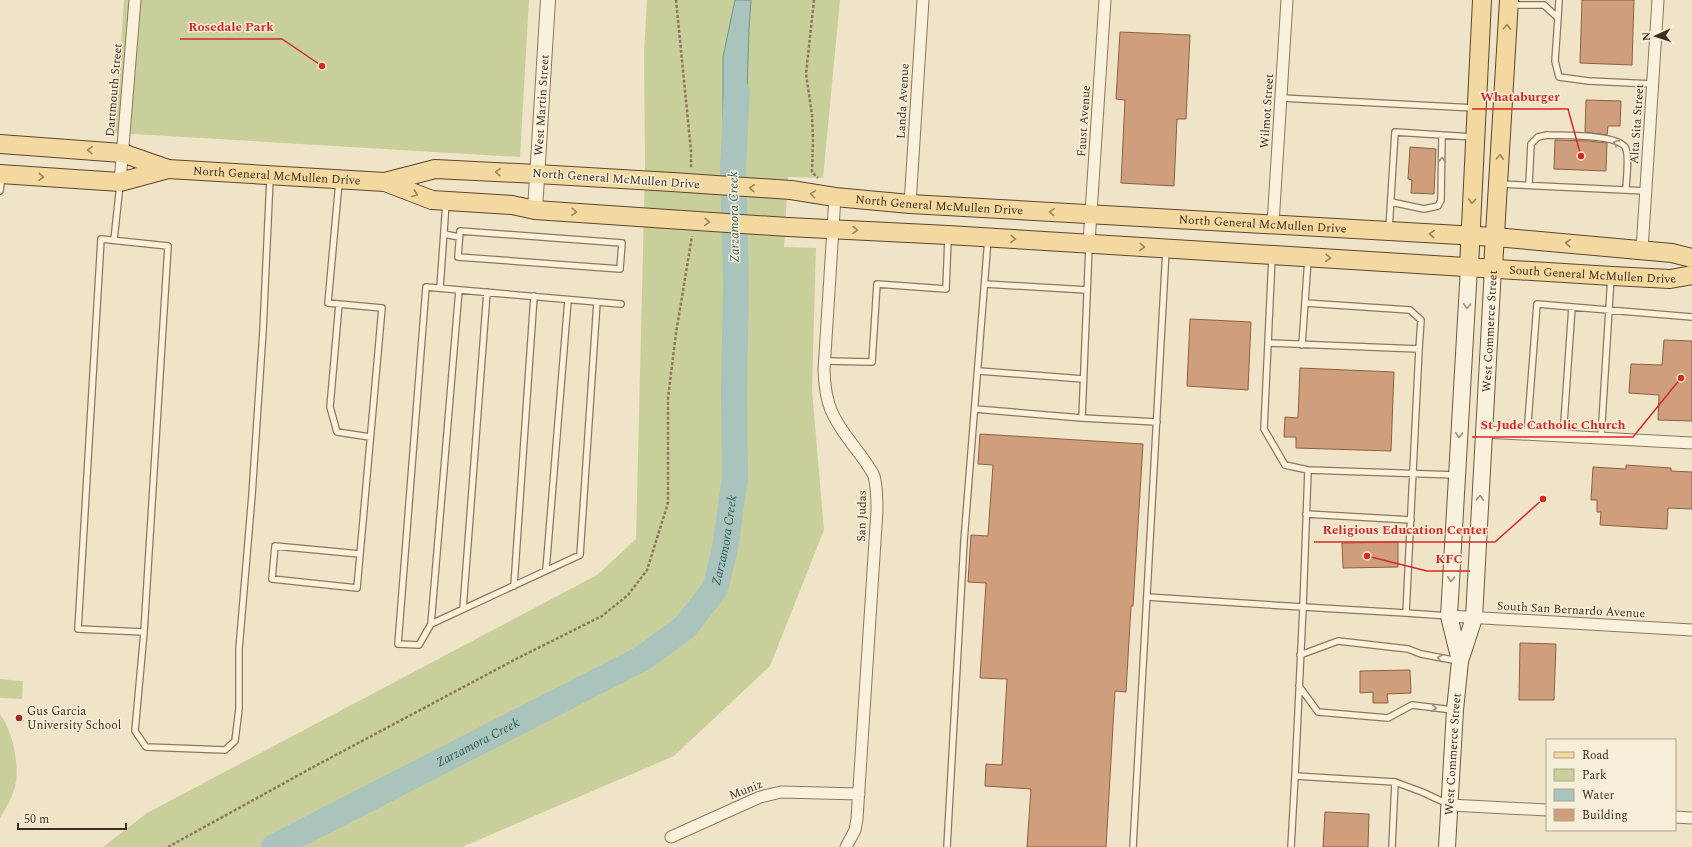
<svg xmlns="http://www.w3.org/2000/svg" width="1692" height="847" viewBox="0 0 1692 847" font-family="Spectral,serif">
	<rect width="100%" height="100%" fill="#f0e4c8"/>
	<path fill="#c9cf9b" d="M124,0H529L520,157L115,133Z
		M647,0H840L823,178L788,177L784,247L816,248L812,390L824,530L770,666L674,756L462,847H103L147,813L597,575L636,539L645,167L644,52Z
		M0,679L23,681L22,699L0,698Z
		M0,714C13,732 20,765 15,787C12,798 6,808 0,818Z"/>
	<path fill="#a9c4bc" stroke="#6f938a" d="M735,0H751L749,28L746,127L736,128L723,121V57Z"/>
	<g fill="none" stroke-linecap="round" stroke-linejoin="round">
		<path stroke="#a9c4bc" stroke-width="26" id="s1" d="M274,847L643,658L685,627L715,589L725,548L735,478L734,392L736,284L733,165L737,92"/>
	</g>
	<path fill="#cf9f7d" stroke="#8d5f41" d="M1582,0H1634L1632,65L1580,63Z
		M1120,32L1190,35L1186,119H1177L1174,186L1121,183L1125,100L1116,99Z
		M1586,100L1621,101L1620,126H1608L1607,135L1585,132Z
		M1555,140L1588,141L1607,143L1606,171L1554,169Z
		M1410,147L1436,149L1434,194L1411,193L1412,180L1408,179Z
		M1190,319L1251,322L1248,390L1187,386Z
		M1664,340L1692,341V421L1658,420L1659,395L1629,393L1631,364L1662,365Z
		M1300,368L1394,372L1391,451L1296,448V437H1284L1285,417L1298,418Z
		M980,434L1143,444L1133,606H1131L1126,692L1115,691L1106,847H1027L1031,789L985,786L986,764L1002,765L1007,679L980,678L986,583L968,582L971,535L988,536L993,465L978,464Z
		M1626,465L1671,468V471L1692,472V509L1668,508L1667,529L1600,525L1601,512H1597V500H1591L1593,467L1626,469Z
		M1398,542V567L1343,568L1342,543Z
		M1520,643L1556,644L1554,700H1519Z
		M1410,670L1411,693L1387,694L1388,703H1373V692L1360,693V671Z
		M1325,812L1369,814L1368,847H1323Z"/>
	<g fill="none" stroke-linecap="round" stroke-linejoin="round">
		<g stroke="#8d765c" stroke-width="8">
			<path id="service" d="M1511,5H1544L1558,18L1555,61L1559,77L1589,81L1653,84
				M1558,18L1559,0
				M1281,98L1475,108
				M339,182L328,303L382,308L357,588L272,579L275,546L360,554
				M1500,184L1646,191
				M1529,185L1531,144L1538,137L1547,135C1563,136 1616,134 1625,147C1630,155 1626,181 1626,190
				M0,191L2,176
				M1391,202L1424,209L1438,206L1441,200L1442,135
				M1389,229L1395,132L1473,137
				M460,231L622,243L620,269L458,257Z
				M444,234L459,237
				M114,240L120,184
				M1089,246L1082,418L1157,422
				M1272,257L1264,429L1285,465L1308,470L1456,475
				M985,284L1087,290
				M426,287L597,302L580,555L431,624L419,645L398,644Z
				M440,288L446,203
				M597,302L621,304
				M1305,303L1410,310L1421,320L1419,349
				M339,304L330,407L337,432L370,437
				M1268,343L1419,349L1406,613L1449,616
				M1302,345L1308,259
				M825,361L872,362L877,284L946,289L948,238
				M979,371L1083,379
				M975,409L1082,418
				M1527,435L1537,304L1692,317
				M1563,437L1572,307
				M1601,438L1611,277
				M1308,470L1303,607L1406,613
				M1306,514L1411,520
				M546,570L568,300
				M514,586L534,296
				M1147,597L1303,607L1295,776
				M463,609L487,292
				M431,624L459,290
				M144,632L78,629L101,239L168,246L144,632L135,731L146,747L225,750L235,741L239,709V649L252,495L263,331L270,178
				M1300,655L1338,641L1408,649L1421,654L1458,661
				M1299,686L1318,712L1388,718L1412,705L1453,710
				M1395,782L1422,792L1448,804
				M947,847L964,541L988,239
				M1133,847L1166,250
				M1291,847L1295,776L1395,782L1392,847"/>
		</g>
		<g stroke="#8d765c" stroke-width="13">
			<path id="minor" d="M120,182L135,0
				M835,197L824,370C825,404 832,418 853,445C860,455 869,465 874,476C877,487 877,498 877,510L857,819L855,830L846,847
				M910,204L923,0
				M1273,224L1287,0
				M1089,243L1105,0
				M1642,250L1658,0
				M1484,432L1692,443
				M1449,616L1692,630
				M1450,805L1547,810
				M1675,817L1692,818
				M671,837L760,797L781,792L859,794"/>
		</g>
		<g stroke="#8d765c" stroke-width="16">
			<g id="tertiary">
				<path id="s2" d="M535,210L548,0"/>
			</g>
		</g>
		<g stroke="#6f573f" stroke-width="18">
			<g id="secondary">
				<path d="M1460,661L1449,616L1469,267"/>
				<path id="s3" d="M1447,847L1455,710L1460,661L1474,618L1493,268"/>
			</g>
		</g>
		<g stroke="#5b4430" stroke-width="20">
			<g id="primary">
				<path id="s4" d="M0,144L122,153L168,169L385,182L432,200L512,205L535,210L668,219"/>
				<path d="M0,174L120,182L168,169"/>
				<path d="M385,182L435,169L537,174L672,182"/>
				<path id="s5" d="M791,190L835,197L910,204L1495,237L1672,253L1692,258"/>
				<path id="s6" d="M788,227L948,235L1612,276L1670,279L1692,275"/>
				<path d="M1469,267L1482,0"/>
				<path d="M1493,268L1509,0"/>
			</g>
		</g>
		<path stroke="#8d765c" stroke-width="2.5" stroke-dasharray="3 2" stroke-linecap="butt" d="M676,0L691,151V169
			M814,0L806,74L812,115L813,141L812,172L818,178
			M168,847L317,765L516,659L602,616L628,595L647,570L668,503V398L676,333L692,236"/>
		<use href="#service" stroke="#faf1dc" stroke-width="5.5"/>
		<use href="#minor" stroke="#faf1dc" stroke-width="11"/>
		<use href="#tertiary" stroke="#faf1dc" stroke-width="14"/>
		<use href="#secondary" stroke="#faf1dc" stroke-width="16"/>
		<use href="#primary" stroke="#f3d9a0" stroke-width="18"/>
		<g stroke="#5b4430" stroke-width="20" stroke-linecap="butt">
			<path id="primary-bridge" d="M672,182L791,190
				M668,219L788,227"/>
		</g>
		<use href="#primary-bridge" stroke="#f3d9a0" stroke-width="18"/>
	</g>
	<defs><path id="oneway-chevron" d="M-2-3.5L2.5 0L-2 3.5" fill="none" stroke-width="1.6" stroke-linecap="round" stroke-linejoin="round"/></defs>
	<g stroke="#988460">
		<use href="#oneway-chevron" transform="translate(1507 27) rotate(-87)"/>
		<use href="#oneway-chevron" transform="translate(90 150) rotate(-176)"/>
		<use href="#oneway-chevron" transform="translate(1500 157) rotate(-87)"/>
		<use href="#oneway-chevron" transform="translate(498 172) rotate(-178)"/>
		<use href="#oneway-chevron" transform="translate(41 177) rotate(3)"/>
		<use href="#oneway-chevron" transform="translate(752 188) rotate(-176)"/>
		<use href="#oneway-chevron" transform="translate(415 194) rotate(21)"/>
		<use href="#oneway-chevron" transform="translate(813 194) rotate(-171)"/>
		<use href="#oneway-chevron" transform="translate(1472 201) rotate(93)"/>
		<use href="#oneway-chevron" transform="translate(574 212) rotate(4)"/>
		<use href="#oneway-chevron" transform="translate(1052 212) rotate(-177)"/>
		<use href="#oneway-chevron" transform="translate(707 222) rotate(4)"/>
		<use href="#oneway-chevron" transform="translate(855 230) rotate(3)"/>
		<use href="#oneway-chevron" transform="translate(1432 234) rotate(-177)"/>
		<use href="#oneway-chevron" transform="translate(1013 239) rotate(4)"/>
		<use href="#oneway-chevron" transform="translate(1568 243) rotate(-175)"/>
		<use href="#oneway-chevron" transform="translate(1142 247) rotate(4)"/>
		<use href="#oneway-chevron" transform="translate(1328 258) rotate(3)"/>
	</g>
	<g stroke="#9c907e">
		<use href="#oneway-chevron" transform="translate(1616 143) rotate(-153)"/>
		<use href="#oneway-chevron" transform="translate(1442 160) rotate(-89)"/>
		<use href="#oneway-chevron" transform="translate(1467 306) rotate(93)"/>
		<use href="#oneway-chevron" transform="translate(1459 435) rotate(93)"/>
		<use href="#oneway-chevron" transform="translate(1480 498) rotate(-87)"/>
		<use href="#oneway-chevron" transform="translate(1451 579) rotate(93)"/>
		<use href="#oneway-chevron" transform="translate(1440 658) rotate(-170)"/>
		<use href="#oneway-chevron" transform="translate(1434 708) rotate(6)"/>
	</g>
	<circle fill="#9e2a2b" stroke="#f7eed8" stroke-width="1.5" cx="19" cy="718" r="4"/>
	<g text-anchor="middle" dominant-baseline="central" stroke-width="3" stroke-linejoin="round" paint-order="stroke">
		<g font-size="12" fill="#3d2e20" stroke="#f7eed8">
			<text transform="translate(114 90) rotate(-85)">Dartmouth Street</text>
			<text transform="translate(903 101) rotate(-87)">Landa Avenue</text>
			<text stroke="none"><textPath href="#s2" startOffset="105">West Martin Street</textPath></text>
			<text transform="translate(1267 111) rotate(-86)">Wilmot Street</text>
			<text transform="translate(1084 121) rotate(-86)">Faust Avenue</text>
			<text transform="translate(1637 124) rotate(-86)">Alta Sita Street</text>
			<text stroke="none"><textPath href="#s4" startOffset="280">North General McMullen Drive</textPath></text>
			<text transform="translate(616 179) rotate(4)">North General McMullen Drive</text>
			<text stroke="none"><textPath href="#s5" startOffset="149">North General McMullen Drive</textPath></text>
			<text stroke="none"><textPath href="#s5" startOffset="473">North General McMullen Drive</textPath></text>
			<text stroke="none"><textPath href="#s6" startOffset="806">South General McMullen Drive</textPath></text>
			<text stroke="none"><textPath href="#s3" startOffset="519">West Commerce Street</textPath></text>
			<text transform="translate(862 516) rotate(-89)">San Judas</text>
			<text transform="translate(1571 610) rotate(3)">South San Bernardo Avenue</text>
			<text stroke="none"><textPath href="#s3" startOffset="93">West Commerce Street</textPath></text>
			<text transform="translate(746 790) rotate(-21)">Muniz</text>
		</g>
		<g font-size="12" fill="#3d2e20" stroke="#f7eed8" text-anchor="start">
			<text x="27" y="711">Gus Garcia<tspan x="27" dy="14">University School</tspan></text>
		</g>
		<g font-size="13" font-style="italic" fill="#2f5d5a" stroke="#f7eed8">
			<text transform="translate(734 217) rotate(-91)">Zarzamora Creek</text>
			<text stroke="none"><textPath href="#s1" startOffset="565">Zarzamora Creek</textPath></text>
			<text stroke="none"><textPath href="#s1" startOffset="229">Zarzamora Creek</textPath></text>
		</g>
	</g>
	<path fill="none" stroke="#d62828" stroke-width="1.5" d="M322 66L282 39H180M1581 156L1568 109H1472M1681 378L1633 437H1472M1543 499L1495 542H1314M1367 556L1427 571H1470"/>
	<g fill="#d62828" stroke="#f7eed8" stroke-width="1.5">
		<circle cx="322" cy="66" r="4"/>
		<circle cx="1581" cy="156" r="4"/>
		<circle cx="1681" cy="378" r="4"/>
		<circle cx="1543" cy="499" r="4"/>
		<circle cx="1367" cy="556" r="4"/>
	</g>
	<g font-size="13" text-anchor="middle" font-weight="bold" fill="#d62828" stroke="#f7eed8" stroke-width="3" stroke-linejoin="round" paint-order="stroke">
		<text x="231" y="31">Rosedale Park</text>
		<text x="1520" y="101">Whataburger</text>
		<text x="1553" y="429">St Jude Catholic Church</text>
		<text x="1405" y="534">Religious Education Center</text>
		<text x="1449" y="563">KFC</text>
	</g>
	<rect x="1546" y="739" width="130" height="92" fill="#f7eed8" stroke="#ada18e"/>
	<rect x="1554" y="752" width="20" height="6" fill="#f3d9a0" stroke="#ada18e"/>
	<text x="1582" y="759" font-size="12" fill="#3d2e20">Road</text>
	<rect x="1554" y="769" width="20" height="12" fill="#c9cf9b" stroke="#ada18e"/>
	<text x="1582" y="779" font-size="12" fill="#3d2e20">Park</text>
	<rect x="1554" y="789" width="20" height="12" fill="#a9c4bc" stroke="#ada18e"/>
	<text x="1582" y="799" font-size="12" fill="#3d2e20">Water</text>
	<rect x="1554" y="809" width="20" height="12" fill="#cf9f7d" stroke="#ada18e"/>
	<text x="1582" y="819" font-size="12" fill="#3d2e20">Building</text>
	<g transform="translate(1656 36) rotate(267)" stroke="#f7eed8" stroke-width="3" paint-order="stroke">
	<path d="M0-3L7 15L0 10L-7 15Z" fill="#3d2e20"/>
	<text y="-6" font-size="11" font-weight="bold" text-anchor="middle" fill="#3d2e20">N</text>
	</g>
	<path d="M18 823v6h108v-6" fill="none" stroke="#3d2e20" stroke-width="2"/>
	<text x="24" y="823" font-size="12" fill="#3d2e20" stroke="#f7eed8" stroke-width="3" paint-order="stroke">50 m</text>
</svg>
